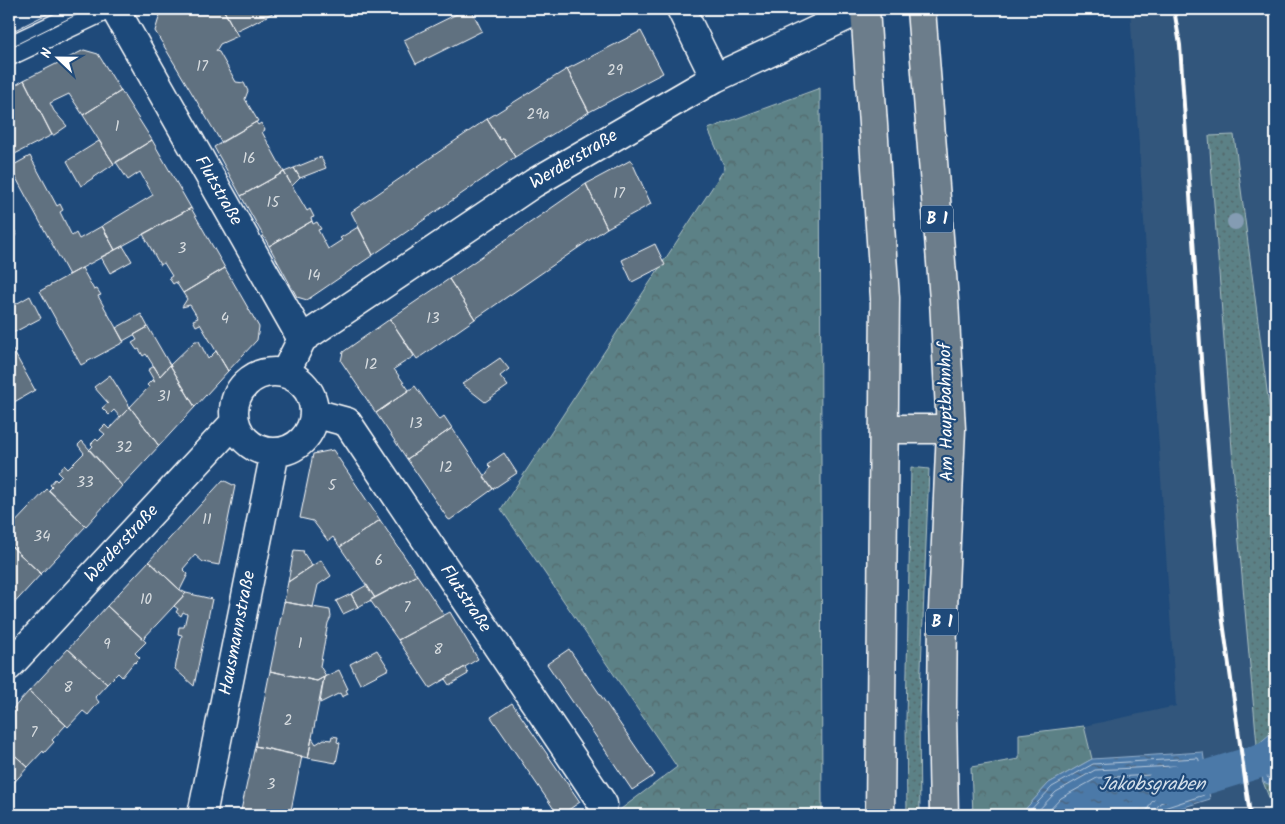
<svg xmlns="http://www.w3.org/2000/svg" width="1285" height="824" viewBox="0 0 1285 824" font-family="Kalam,sans-serif">
	<defs>
		<pattern id="grass-dots" width="8" height="8" patternUnits="userSpaceOnUse" patternTransform="scale(1.25)"><rect width="8" height="8" fill="#5b8186"/><path d="M2 2h.1M6 6h.1" fill="none" stroke="#54696c" stroke-width="1.8" stroke-linecap="round"/></pattern>
		<pattern id="forest-crowns" width="20" height="18" patternUnits="userSpaceOnUse" patternTransform="scale(1.25)"><rect width="20" height="18" fill="#5b8186"/><path d="M2 6a3 3 0 1 1 6 0M12 15a3 3 0 1 1 6 0" fill="none" stroke="#54696c"/></pattern>
		<pattern id="water-ripples" width="26" height="14" patternUnits="userSpaceOnUse" patternTransform="scale(1.25)"><rect width="26" height="14" fill="#4c79a8"/><path d="M2 4q2-2 4 0t4 0M15 11q2-2 4 0t4 0" fill="none" stroke="#4c627a"/></pattern>
	</defs>
	<rect width="100%" height="100%" fill="#1f4a7a"/>
	<filter id="ink" filterUnits="userSpaceOnUse"><feTurbulence type="fractalNoise" baseFrequency=".02" numOctaves="2"/><feDisplacementMap in="SourceGraphic" scale="10" xChannelSelector="R" yChannelSelector="G"/><feConvolveMatrix kernelMatrix="1 2 1 2 8 2 1 2 1" color-interpolation-filters="sRGB"/></filter>
	<g filter="url(#ink)">
		<path fill="#32567c" d="M1130,9H1276V437H1273L1234,135L1209,137L1238,531L1257,745L1263,782L1275,815H1159L1210,799L1203,752L1092,759L1084,726L1176,706Z"/>
		<path fill="url(#grass-dots)" stroke="#adc0c2" d="M1234,135L1273,437H1276V815L1263,782L1257,745L1238,531L1209,136Z
			M911,467L929,469L919,718L920,815H907L906,721Z"/>
		<path fill="url(#forest-crowns)" stroke="#adc0c2" d="M820,88L822,815H613L677,767L501,509L725,168L708,129Z
			M1084,726L1092,759L1049,783L1020,815H973L971,767L1019,759V734Z"/>
		<path fill="url(#water-ripples)" stroke="#94afcb" d="M1276,729V787L1263,782L1257,745Z
			M1203,752L1210,799L1159,815H1020L1049,783L1092,759Z"/>
		<g fill="none" stroke-linecap="round" stroke-linejoin="round">
			<path stroke="#b7c9dc" stroke-width="1" d="M1276,735L1262,748L1267,777L1276,782
				M1026,815L1052,787L1093,764L1198,758L1199,760L1204,795L1164,808L1161,811V815
				M1034,815L1056,792L1095,770L1193,765L1197,791L1160,803L1156,809L1154,815
				M1045,815L1061,798L1097,778L1187,773L1189,784L1188,786C1172,793 1148,793 1147,815"/>
			<path stroke="#4c79a8" stroke-width="34" d="M1163,785L1207,777L1259,761L1276,757"/>
		</g>
		<path fill="#607180" stroke="#fff" d="M166,9H223L238,36L220,44L216,51L219,52L236,82L244,83L248,91L245,99L258,121L221,142L155,31L161,11Z
			M223,9H280L252,24V23L235,31Z
			M467,9H471L482,31L416,64L404,40Z
			M641,31L663,73L589,112L567,69Z
			M84,50L98,54L121,91L83,115L69,94L50,103L54,111L67,126L54,135H52L24,80Z
			M567,69L589,112L515,157L503,138L500,140L487,119Z
			M24,80L52,135L9,157V89Z
			M121,91L152,140L114,164L83,115Z
			M487,119L500,140L503,138L515,157L373,255L351,212Z
			M256,122L258,125L261,123L265,130L262,132L284,172L241,196L214,147Z
			M152,140L191,208L115,250L102,226L153,195L140,172L128,180L116,162Z
			M99,141L114,164L81,186L67,161Z
			M30,156L57,206L60,204L63,210L60,212L72,236L76,233L79,239L102,226L115,250L69,275L10,167Z
			M321,157L326,168L300,178L294,168Z
			M631,160L651,204L607,228L586,184Z
			M294,168L300,178L292,186L284,172Z
			M284,172L307,211L310,209L314,217L311,218L312,221L269,246L241,196Z
			M586,184L607,228L475,319L449,279Z
			M191,208L225,268L183,293L176,282L173,284L169,278L172,276L164,263L160,265L143,234Z
			M9,220L17,235L9,239Z
			M312,221L313,224L317,222L321,229L318,230L328,249L342,240L340,238L358,227L373,255L307,300L297,297L269,246Z
			M655,244L665,265L632,282L622,260Z
			M123,246L132,261L110,273L101,257Z
			M82,268L94,290L97,289L101,295L98,296L124,342L81,365L40,291Z
			M225,268L259,327L257,340L228,371L200,324L196,326L193,320L198,318L190,305L182,307L187,299L183,293Z
			M449,279L475,319L417,359L390,319Z
			M30,296L41,318L9,335V308Z
			M141,314L148,327L123,341L116,328Z
			M390,319L414,356L394,369L409,390L376,413L341,361L343,352Z
			M148,327L170,365L160,376L146,354L143,356L139,349L137,350L132,343L137,340L134,335Z
			M195,341H199L208,359L216,351L228,371L195,407L170,365Z
			M9,343L35,390L9,405Z
			M500,358L509,369L500,376L508,386L485,402L462,384Z
			M170,365L195,407L159,446L130,407L149,387L147,385L152,380L155,382L148,370L154,366L160,376Z
			M110,375L130,407L120,417L114,410L109,415L102,408L108,403L94,387Z
			M415,386L439,420L444,416L452,428L407,459L376,413Z
			M130,407L159,446L122,486L89,450L93,446L91,444L96,439L98,441L105,434L100,430L105,425L109,429Z
			M452,428L493,489L450,520L448,519L407,459Z
			M82,441L122,486L86,526L49,490L52,487L50,485L55,479L57,481L62,476L58,472L64,465L68,469L84,453L78,445Z
			M333,450L380,520L340,547L333,537L328,541L313,521L300,518L313,454Z
			M504,453L517,473L493,489L484,477L491,467L488,464Z
			M223,480L235,486L219,565L203,562L195,555L183,569L188,574L180,590L149,561Z
			M47,489L86,526L41,574L9,544V529Z
			M380,520L417,575L375,598L340,547Z
			M9,544L41,574L9,609Z
			M294,550L304,551L303,552L312,566L288,582Z
			M321,560L331,576L318,585L313,607L284,602L288,582Z
			M149,561L180,590L186,593L143,639L107,606Z
			M417,575L444,615L398,640L370,600Z
			M367,585L375,598L358,607L351,594Z
			M186,593L212,599L194,686L175,669L182,635L178,634L179,627H184L187,614L183,612L181,616L176,612L178,609L174,606Z
			M351,594L358,607L343,614L336,601Z
			M284,602L330,610L331,617L328,623L320,666L326,676L317,681L270,671Z
			M107,606L146,642L135,653L140,658L135,663L134,662L122,677L118,673L107,684L68,649Z
			M450,612L478,659L430,688L398,640Z
			M68,649L107,684L95,697L99,702L88,715L83,711L68,727L29,691Z
			M569,649L655,775L632,790L547,664Z
			M377,650L389,669L360,684L350,664Z
			M465,667L468,674L449,685L445,679Z
			M339,670L348,689L346,690L348,694L342,697L340,693L320,703L324,677Z
			M270,671L317,681L324,677L308,758L255,746Z
			M29,691L66,725L52,740L54,742L44,753L43,751L28,767L9,750V713Z
			M512,703L580,802L561,815H558L491,717Z
			M332,736L338,737L337,742L340,743L336,763L308,758L312,738L316,744L324,739L331,740Z
			M255,746L302,756L290,815H240Z
			M9,750L28,767L9,788Z"/>
		<g fill="none" stroke-linecap="round" stroke-linejoin="round">
			<g stroke="#fff" stroke-width="31">
				<path id="minor" d="M115,9L302,339L285,373
					M681,9L715,78
					M9,51L98,9
					M302,339L534,183L715,78L862,9
					M234 412a40 40 0 1 1 80 0a40 40 0 1 1-80 0Z
					M314,413L347,422L603,804
					M9,666L235,422
					M202,815L275,452"/>
			</g>
			<g stroke="#fff" stroke-width="31">
				<path id="major" d="M865,9L885,298L880,815
					M921,9L944,300L951,429L943,609L942,711L944,815
					M884,429H951"/>
			</g>
			<use href="#minor" stroke="#1f4a7a" stroke-width="28"/>
			<use href="#major" stroke="#6c7d8b" stroke-width="28"/>
			<path stroke="#fff" stroke-width="1" d="M9,33L57,9
				M9,48L88,9"/>
			<path stroke="#fff" stroke-width="4" d="M1174,9L1180,45L1203,389L1222,615L1250,815
				M1275,9L1276,19"/>
		</g>
		<circle fill="#849cb3" cx="1235" cy="222" r="8"/>
	</g>
	<g text-anchor="middle" dominant-baseline="central" stroke-width="4.5" stroke-linejoin="round" paint-order="stroke">
		<g font-size="15" fill="#d7dcdf">
			<text x="202" y="67">17</text>
			<text x="615" y="71">29</text>
			<text x="538" y="115">29a</text>
			<text x="117" y="127">1</text>
			<text x="249" y="159">16</text>
			<text x="619" y="194">17</text>
			<text x="273" y="203">15</text>
			<text x="182" y="249">3</text>
			<text x="314" y="276">14</text>
			<text x="225" y="319">4</text>
			<text x="433" y="319">13</text>
			<text x="371" y="365">12</text>
			<text x="164" y="397">31</text>
			<text x="416" y="424">13</text>
			<text x="124" y="448">32</text>
			<text x="446" y="468">12</text>
			<text x="85" y="483">33</text>
			<text x="332" y="486">5</text>
			<text x="207" y="520">11</text>
			<text x="42" y="537">34</text>
			<text x="379" y="561">6</text>
			<text x="146" y="600">10</text>
			<text x="407" y="608">7</text>
			<text x="300" y="644">1</text>
			<text x="107" y="645">9</text>
			<text x="438" y="650">8</text>
			<text x="68" y="688">8</text>
			<text x="288" y="721">2</text>
			<text x="34" y="733">7</text>
			<text x="271" y="785">3</text>
		</g>
		<g fill="#1f4a7a" stroke="#bcc9d7" stroke-width="1">
			<rect x="921" y="205.5" width="32" height="27" rx="4"/>
			<rect x="926" y="608.5" width="32" height="27" rx="4"/>
		</g>
		<g font-size="16" font-weight="bold" fill="#fff">
			<text x="937" y="219">B 1</text>
			<text x="942" y="622">B 1</text>
		</g>
		<g font-size="18" fill="#fff" stroke="#1f4a7a">
			<text transform="translate(574 160) rotate(-31)">Werderstraße</text>
			<text transform="translate(218 191) rotate(60)">Flutstraße</text>
			<text transform="translate(947 412) rotate(-91)">Am Hauptbahnhof</text>
			<text transform="translate(122 544) rotate(-47)">Werderstraße</text>
			<text transform="translate(465 599) rotate(56)">Flutstraße</text>
			<text transform="translate(238 633) rotate(-79)">Hausmannstraße</text>
		</g>
		<g font-size="19" font-style="italic" fill="#d2dee9" stroke="#1f4a7a">
			<text x="1152" y="785">Jakobsgraben</text>
		</g>
	</g>
	<rect width="1285" height="824" fill="none" stroke="#1f4a7a" stroke-width="30"/>
	<rect x="15" y="15" width="1255" height="794" fill="none" stroke="#fff" stroke-width="2" filter="url(#ink)"/>
	<g transform="translate(58 58) rotate(292)" stroke="#1f4a7a" stroke-width="4" paint-order="stroke">
	<path d="M0-4L9 19L0 12L-9 19Z" fill="#ffffff"/>
	<text y="-8" font-size="14" font-weight="bold" text-anchor="middle" fill="#ffffff">N</text>
	</g>
</svg>
